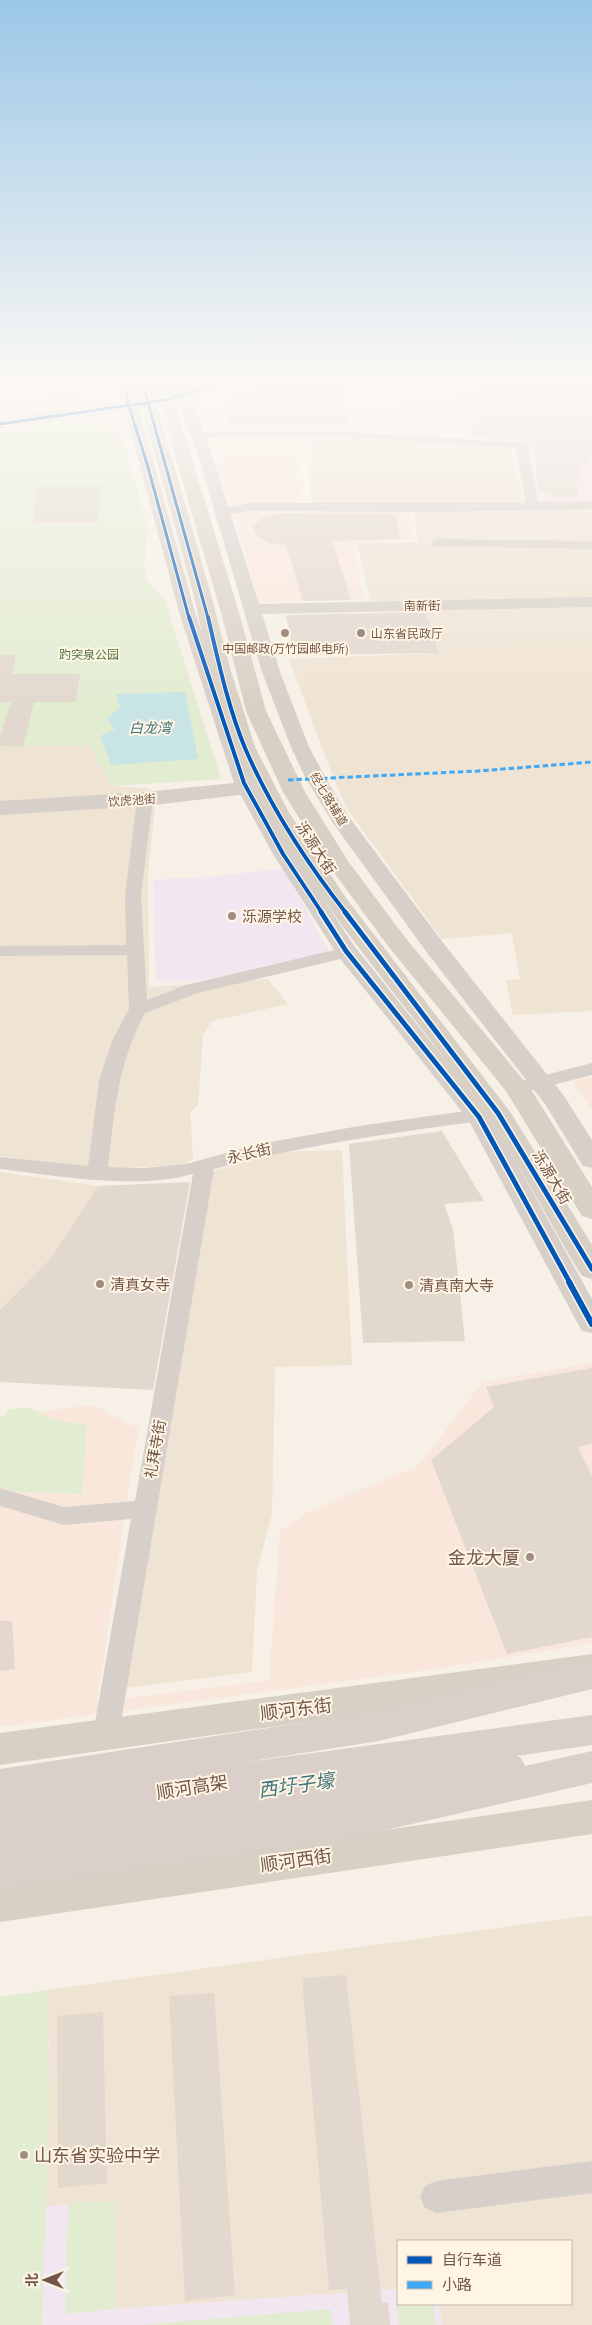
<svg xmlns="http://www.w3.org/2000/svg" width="592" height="2325" viewBox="0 0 592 2325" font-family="'PT Sans Narrow','Noto Sans SC',sans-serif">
	<rect width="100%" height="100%" fill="#f6f0e6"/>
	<path fill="#efe3d3" d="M336,434L509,442L525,508L592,507V598L521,601H370L357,543L418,542L413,506L311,505L310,437Z
		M592,607V1011L513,1015L506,980L520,979L512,933L442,939L348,810L333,777L289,659L439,653L426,610Z
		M90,745L110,786L150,788L155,808L148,874L149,987L268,979L288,1004L212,1021L203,1035L198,1105L190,1112L193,1159L181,1166L86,1168L0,1156V747Z
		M342,1150L352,1365L275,1367L272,1514L257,1570L252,1672L126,1688L211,1172L278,1152Z
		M0,1172L98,1186L51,1258L0,1310Z
		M592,1915V2325H442L439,2304H571V2241H398V2289L116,2309L114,2202L46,2206L49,2108L47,1990Z"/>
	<path fill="#fae7dc" d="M192,381H397L348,383L352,432L300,431L301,505L409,506L414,540L352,542L365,599L259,602L201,405Z
		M592,1077V1110L572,1081Z
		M592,1363V1643L443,1668L0,1727V1416L93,1405L138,1428L97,1702L269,1680L280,1531L310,1511L418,1466L483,1382Z"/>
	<path fill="#f2e6f0" d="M349,390H399L403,426L406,431L352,432Z
		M284,868L329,952L204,980L156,981L153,880L220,876Z
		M49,2039L46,2206L114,2201L116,2309L398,2289V2304H439L442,2325H0V2045Z"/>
	<path fill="#f8e1df" d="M433,381H592V502L536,503L530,446L526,440L461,436L451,389H436V382Z"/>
	<path fill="#e2ecd1" d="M75,421L111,427L121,434L148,526L144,566L148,582L164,597L221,779L110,786L90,745L0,747V431Z
		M30,1408L51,1419L87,1425L82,1494L9,1491L0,1485V1420L9,1409Z
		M47,1990L49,2108L42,2325H0V1997Z
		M114,2201L116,2309L65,2314L68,2204Z
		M396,2304H433L436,2325H399Z
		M331,2309L333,2325H141Z"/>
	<path fill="#c8e4e5" d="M77,396L85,397L0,409V405Z
		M185,692L198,759L111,765L100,736L115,729L107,719L120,707L116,694Z"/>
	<path fill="#e2d8ce" d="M276,381H340L348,425H227L229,399Z
		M482,382H592V458H586L587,464L579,463L581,479H576L579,498H551L550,493H539L533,441L471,437L475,417H460L456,393H484Z
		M102,485L98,523H33L36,486Z
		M281,513L395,514L400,539L332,541L351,600L303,601L286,545L270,543L257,537L253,527L260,519Z
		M426,612L439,653L294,655L286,615Z
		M0,655H16L12,674H80L76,702H34L23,747L0,746V736L11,702H0Z
		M442,1131L484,1201L444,1204L453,1229L465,1341L363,1343L349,1144Z
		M190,1182L153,1390L0,1382V1310L51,1258L98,1186Z
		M592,1368V1444L578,1447L592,1476V1637L507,1654L431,1460L494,1407L486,1387Z
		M0,1621H12L15,1669L0,1671Z
		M346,1975L382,2303L388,2302L390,2325H350L347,2289L329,2290L302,1978Z
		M214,1993L235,2295L185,2301L169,1996Z
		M103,2012L107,2183L58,2188L57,2016Z"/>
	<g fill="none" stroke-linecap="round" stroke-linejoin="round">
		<path fill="#d7cfc9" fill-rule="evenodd" d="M336,431L532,443V447L528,448L538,502L592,501V509L429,512L251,511L220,515L218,512L220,509L251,503H525L516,448L336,437L199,438L193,435L199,432Z
			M438,539L592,541V549L433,546L432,543L433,540Z
			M145,794L153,799L141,895L147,1000L186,985L347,947L353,948L356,952L353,956L198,993L145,1013C117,1066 115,1108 108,1167L145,1168L186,1164L260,1144L359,1126L494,1107L501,1109L504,1113L501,1117L494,1119C400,1132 306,1144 214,1169L119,1734L115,1742L106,1745L97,1742L93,1734L131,1519L64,1525L0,1506V1488L64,1507L135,1501L193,1174C134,1190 60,1176 0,1169V1157L88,1166L99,1081L112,1041L129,1009L127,955L0,956V946L126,945L125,895L137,799Z
			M592,1063V1075L517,1094L510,1092L507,1088L510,1084Z
			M592,2161V2193L436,2213L425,2208L420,2197L425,2186L436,2181Z"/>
		<path fill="#d7cfc9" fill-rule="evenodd" d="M117,381H131L195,612L254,783L293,854L355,947L491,1117L592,1299V1333L582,1331L578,1324L468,1119L338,956L273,854L234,783L179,612Z
			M171,381H185L212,455L259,604L592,597V607L262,614L280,672L309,747L325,777L349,817L444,944L564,1096L592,1140V1168L583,1166L545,1104L428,954L333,823L305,777L291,747L262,672L198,455Z"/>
		<path fill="#d7cfc9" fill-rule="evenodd" d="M206,381H229L227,384L166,405L0,429V419L164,396Z
			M264,780L272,781L275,786L272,791L145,806L0,815V801L145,792Z"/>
		<path fill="#d9d0c5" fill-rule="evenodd" d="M135,381H150L212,598L230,668L255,747L288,811L346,898L511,1113L592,1245V1279L582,1276C549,1223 521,1165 485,1114C401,994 295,885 236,749C215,702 206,648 194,597C175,525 154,453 135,381Z
			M153,381H168L240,616L266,711L305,792L348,861L404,936L530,1088L592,1187V1219L582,1216L506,1091L388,946L327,863L283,792L246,711L222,616Z
			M592,1654V1682L0,1765V1733Z
			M592,1800V1834L0,1922V1886Z"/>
		<path fill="#dbd0c9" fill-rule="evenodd" d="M592,1659V1689L379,1741L246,1762L592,1715V1745L516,1756L521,1758L525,1766L592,1751V1783L355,1837L0,1888V1769L379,1711Z"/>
		<path stroke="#3fa9f5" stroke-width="3" stroke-dasharray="5.5 3" stroke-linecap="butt" d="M288,780L478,771L592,762"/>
		<g stroke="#fff5e6" stroke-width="5">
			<path id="cycleway-far3" d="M124,381L129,406L148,467L189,618
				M142,381L208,618
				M0,424L166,400L222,381"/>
		</g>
		<g stroke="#fff5e6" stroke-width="6">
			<path id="cycleway-far2" d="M189,617L244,783L283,854L322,913
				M208,617C218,660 228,707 245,748C270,806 307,863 346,913"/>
		</g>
		<g stroke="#fff5e6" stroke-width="8">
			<path id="cycleway-far1" d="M321,912L346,951L479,1117L570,1283
				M345,912L498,1113L592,1269"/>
		</g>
		<g stroke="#fff5e6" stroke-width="9">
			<path id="cycleway" d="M569,1282L592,1324"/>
		</g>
		<use href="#cycleway-far3" stroke="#0057b8" stroke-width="3"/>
		<use href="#cycleway-far2" stroke="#0057b8" stroke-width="4"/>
		<use href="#cycleway-far1" stroke="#0057b8" stroke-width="5"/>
		<use href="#cycleway" stroke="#0057b8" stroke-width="6"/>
	</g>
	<linearGradient id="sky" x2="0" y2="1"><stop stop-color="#9bc7e7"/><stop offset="0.54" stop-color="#fbf8f4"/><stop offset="1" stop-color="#fbf8f4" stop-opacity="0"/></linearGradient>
	<rect width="592" height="707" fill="url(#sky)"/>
	<g fill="#a18d7f" stroke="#fff5e6" stroke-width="2">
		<circle cx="285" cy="633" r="5"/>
		<circle cx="361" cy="633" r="5"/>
		<circle cx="232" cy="916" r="5"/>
		<circle cx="100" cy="1284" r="5"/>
		<circle cx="409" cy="1285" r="5"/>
		<circle cx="530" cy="1557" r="5"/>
		<circle cx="24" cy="2155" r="5"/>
	</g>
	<g text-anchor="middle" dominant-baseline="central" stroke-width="4" stroke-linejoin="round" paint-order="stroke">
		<g font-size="12" fill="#735748" stroke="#fff5e6">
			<text x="422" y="605">南新街</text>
			<text transform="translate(329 799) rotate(59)">经七路辅道</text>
			<text transform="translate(132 800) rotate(-4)">饮虎池街</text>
		</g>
		<g font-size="12" fill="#735748" stroke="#fff5e6" text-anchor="start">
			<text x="371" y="633">山东省民政厅</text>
			<text x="285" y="648" text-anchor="middle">中国邮政(万竹园邮电所)</text>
		</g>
		<g font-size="12" fill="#517840" stroke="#fff5e6">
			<text x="89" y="654">趵突泉公园</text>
		</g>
		<g font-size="14" font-style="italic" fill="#3f757f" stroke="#fff5e6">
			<text x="150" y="728">白龙湾</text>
		</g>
		<g font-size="15" fill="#735748" stroke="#fff5e6">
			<text transform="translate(316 848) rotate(57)">泺源大街</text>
			<text transform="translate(249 1153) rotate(-13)">永长街</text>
			<text transform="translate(552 1177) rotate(59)">泺源大街</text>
			<text transform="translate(155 1449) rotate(-80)">礼拜寺街</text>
		</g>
		<g font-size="15" fill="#735748" stroke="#fff5e6" text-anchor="start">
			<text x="242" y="916">泺源学校</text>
			<text x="110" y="1284">清真女寺</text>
			<text x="419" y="1285">清真南大寺</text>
		</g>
		<g font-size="18" fill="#735748" stroke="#fff5e6" text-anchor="end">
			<text x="520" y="1557">金龙大厦</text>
			<text x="34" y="2155" text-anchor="start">山东省实验中学</text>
		</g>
		<g font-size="18" fill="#735748" stroke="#fff5e6">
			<text transform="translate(296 1709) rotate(-7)">顺河东街</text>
			<text transform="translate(192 1787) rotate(-9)">顺河高架</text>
			<text transform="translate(296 1860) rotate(-8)">顺河西街</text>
		</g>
		<g font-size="19" font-style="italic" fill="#3f757f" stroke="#fff5e6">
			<text transform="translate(296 1785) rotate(-8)">西圩子壕</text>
		</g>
	</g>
	<rect x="397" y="2240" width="175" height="65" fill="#fff5e6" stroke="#c7b6a7"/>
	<rect x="407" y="2256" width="25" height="8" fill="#0057b8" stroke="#c7b6a7"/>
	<text x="442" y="2265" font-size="15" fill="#735748">自行车道</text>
	<rect x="407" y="2281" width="25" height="8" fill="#3fa9f5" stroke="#c7b6a7"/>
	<text x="442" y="2290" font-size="15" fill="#735748">小路</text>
	<g transform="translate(45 2280) rotate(270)" stroke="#fff5e6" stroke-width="4" paint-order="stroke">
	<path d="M0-4L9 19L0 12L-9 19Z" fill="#735748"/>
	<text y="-8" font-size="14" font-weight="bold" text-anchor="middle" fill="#735748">北</text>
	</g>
</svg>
